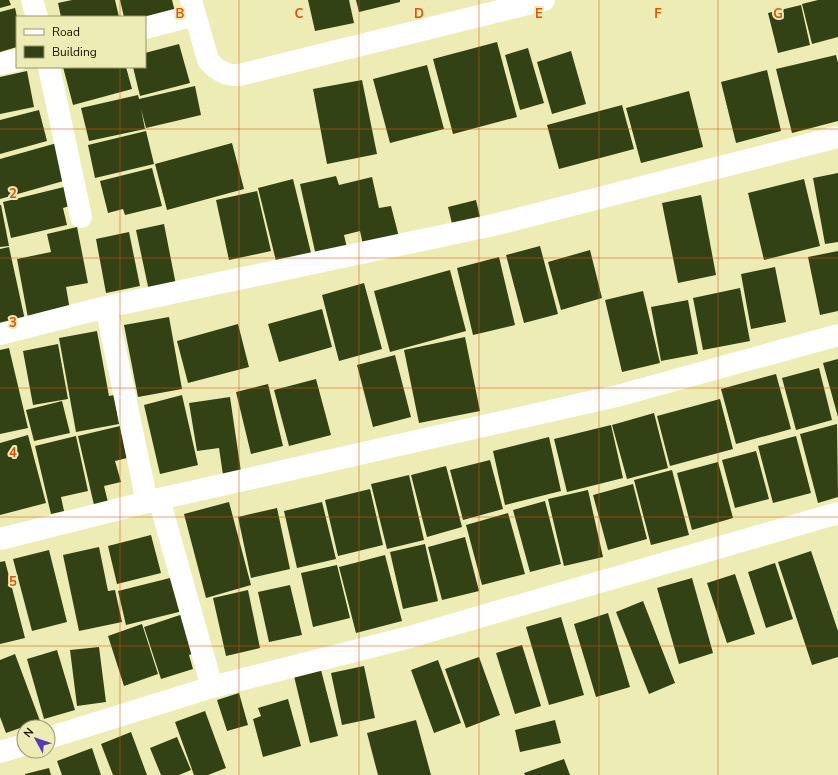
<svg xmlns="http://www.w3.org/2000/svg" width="838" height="775" viewBox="0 0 838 775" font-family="'Nunito Sans',sans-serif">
	<rect width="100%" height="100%" fill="#eeecb5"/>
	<path fill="#334214" d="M0,0H9L11,5L0,8Z
		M72,0H115L119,17H61L58,3Z
		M120,0H172L176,16L124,17Z
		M308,0H349L354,23L315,31Z
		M356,0H400V2L359,12Z
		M818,0H838V37L812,44L802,4Z
		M801,5L810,45L778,53L768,13Z
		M15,8L17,17V47L0,52V12Z
		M497,42L517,117L453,134L433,59Z
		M179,44L190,83L140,96L133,67H145V53Z
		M528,48L544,103L520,110L505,55Z
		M571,51L586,104L552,114L537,62Z
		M836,55L838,63V121L792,133L776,69Z
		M427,65L444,129L390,143L373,79Z
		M63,67H126L132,89L73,105Z
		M767,70L781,131L736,143L721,82Z
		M27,71L34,107L0,114V77Z
		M362,80L377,154L327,164L313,89Z
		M195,86L201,115L146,128L141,109L145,129L89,141L81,108L138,95L139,99Z
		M689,91L703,147L641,163L626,108Z
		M622,105L634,149L559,169L547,125Z
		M39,110L47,141L0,154V120Z
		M146,131L154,164L95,178L88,145Z
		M57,143L67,180L0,199V159Z
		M232,143L244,189L167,210L155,164Z
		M152,168L162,206L125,215L123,209L108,213L100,181Z
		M838,173V242L825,244L813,178Z
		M336,176L339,185L372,177L379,208L391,206L399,237L363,245L360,231L344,235L347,248L316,256L300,184Z
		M293,179L312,257L277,265L258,188Z
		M804,179L820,246L764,260L748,193Z
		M72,185L76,204L63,208L67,225L11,238L3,202Z
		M257,191L271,251L229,260L216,200Z
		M701,195L716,275L678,283L662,203Z
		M476,200L481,221L453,228L448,207Z
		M0,205H1L9,246L0,247Z
		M164,224L176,285L149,291L136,230Z
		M77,227L88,283L66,287L70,310L28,318L17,259L51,252L47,234Z
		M129,232L140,286L106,293L96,239Z
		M540,246L558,314L524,323L506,255Z
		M9,247L25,320L0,326V249Z
		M590,250L602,298L561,310L548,262Z
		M838,251V311L820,315L808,257Z
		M499,257L515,325L473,335L457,268Z
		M775,267L786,322L751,329L741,274Z
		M450,270L466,331L390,352L374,291Z
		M364,283L382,349L339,361L322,295Z
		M740,288L750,341L703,350L693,298Z
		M643,291L660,363L622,372L605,300Z
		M688,300L698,354L661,361L651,307Z
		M322,309L332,347L279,362L268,324Z
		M169,317L182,389L138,397L124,325Z
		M238,324L249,367L188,383L177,341Z
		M97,331L109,396L114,395L119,424L76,432L59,338Z
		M465,337L480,411L419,423L404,350Z
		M58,344L68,399L33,405L23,351Z
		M9,348L28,428L0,434V350Z
		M395,355L411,417L373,427L357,365Z
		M838,359V417L823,363Z
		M819,368L832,420L796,430L782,378Z
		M776,374L791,429L736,444L721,389Z
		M316,379L331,435L289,446L274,390Z
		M268,384L283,446L251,454L236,392Z
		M182,395L198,465L160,474L144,405Z
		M230,397L241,472L223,475L219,448L197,451L189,403Z
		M720,399L733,449L670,466L657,416Z
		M62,401L70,433L34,441L26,410Z
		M654,413L668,468L627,479L612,425Z
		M837,424L838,497L818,503L800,434Z
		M611,425L623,478L567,492L554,439Z
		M120,426L127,458L115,461L121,482L104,486L108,502L94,505L78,436Z
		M28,435L46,503L0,515V443Z
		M76,436L88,491L61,497L64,511L51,514L35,446Z
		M796,436L811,493L773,503L758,446Z
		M549,437L561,491L505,505L493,451Z
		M756,451L769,499L735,508L722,460Z
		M490,460L503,509L463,520L450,470Z
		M718,462L733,518L692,530L677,473Z
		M446,466L462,527L427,537L411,475Z
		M672,470L689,535L651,545L634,480Z
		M409,475L424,540L387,549L371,484Z
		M633,484L647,539L608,550L593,495Z
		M370,489L383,545L338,556L325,500Z
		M588,490L603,557L564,566L548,499Z
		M545,501L561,564L530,572L513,510Z
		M229,502L251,585L206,598L184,514Z
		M322,502L336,559L297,568L284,511Z
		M277,508L290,569L251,578L238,517Z
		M508,513L525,574L482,585L466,525Z
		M151,535L161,573L117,584L108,546Z
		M465,537L479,591L442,600L428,547Z
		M425,544L438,601L403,609L390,552Z
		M99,547L108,591L115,590L122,622L79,631L63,555Z
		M49,550L67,622L32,631L13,559Z
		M811,551L838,631V657L812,665L778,562Z
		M385,555L402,621L356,633L339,567Z
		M5,561L25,638L0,644V562Z
		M775,563L793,619L766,628L748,572Z
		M337,565L350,618L313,627L301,573Z
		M735,574L755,634L727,643L707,583Z
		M174,577L183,611L126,625L118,591Z
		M692,578L713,653L679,664L657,588Z
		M290,585L302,635L269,642L258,592Z
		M248,590L260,648L226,656L213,598Z
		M643,601L675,683L649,694L616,612Z
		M189,612L201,651L189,655L193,669L161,679L144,627Z
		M608,613L630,687L596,697L574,624Z
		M561,617L584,695L549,705L526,627Z
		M142,624L158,674L124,686L108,636Z
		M522,645L541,706L515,714L496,653Z
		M99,647L106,702L77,706L70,650Z
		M57,650L75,710L44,719L27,659Z
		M15,654L40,721L6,733L0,717V660Z
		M479,657L500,715L466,728L445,669Z
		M438,660L461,723L434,733L411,670Z
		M364,666L375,718L342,725L331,673Z
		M321,670L338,736L310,743L294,676Z
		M239,693L248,725L227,731L217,700Z
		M288,699L301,746L263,757L253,719L261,716L258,708Z
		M205,711L226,768L208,775H194L175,722Z
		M416,720L431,775H378L367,733Z
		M555,720L561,743L520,752L515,730Z
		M131,732L147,775H113L101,744Z
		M177,737L191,770L179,775H161L150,748Z
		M92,748L101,775H62L57,761Z
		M564,759L570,775H525L524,773Z
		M49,768L51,775H25V774Z"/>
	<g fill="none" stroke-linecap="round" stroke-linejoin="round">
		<path stroke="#fff" stroke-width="22" d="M32,0L37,17
			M191,0L208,60C216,70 226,76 239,75L544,0
			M145,28L195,15
			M0,64L17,60
			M49,67L81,217
			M106,307L147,502
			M0,334L106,307L498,224L838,137
			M159,499L621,395L838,335
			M0,539L159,499L212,687
			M48,738L212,687L410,637L838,513
			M0,752L24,745"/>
	</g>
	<path fill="none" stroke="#dd550b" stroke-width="1" stroke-opacity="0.55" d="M120,0V17M239,0V775M359,0V775M479,0V775M599,0V775M718,0V775M120,67V775M0,129H838M0,258H838M0,388H838M0,517H838M0,646H838"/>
	<g font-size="13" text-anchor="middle" font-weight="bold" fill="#dd550b" stroke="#eeecb5" stroke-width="4" stroke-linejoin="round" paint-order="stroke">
		<text x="180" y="18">B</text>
		<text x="299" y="18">C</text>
		<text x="419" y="18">D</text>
		<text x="539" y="18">E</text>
		<text x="658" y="18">F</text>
		<text x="778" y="18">G</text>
		<text x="13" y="198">2</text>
		<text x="13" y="327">3</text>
		<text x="13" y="457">4</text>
		<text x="13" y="586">5</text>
	</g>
	<rect x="16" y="16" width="130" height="52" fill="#eeecb5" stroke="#96956d"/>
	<rect x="24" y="29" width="20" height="6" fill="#ffffff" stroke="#96956d"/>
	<text x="52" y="36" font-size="12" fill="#131201">Road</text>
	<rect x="24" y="46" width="20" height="12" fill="#334214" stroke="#96956d"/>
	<text x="52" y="56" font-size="12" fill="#131201">Building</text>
	<g transform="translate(36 739) rotate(310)"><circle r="19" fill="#eeecb5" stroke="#96956d"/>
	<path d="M0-3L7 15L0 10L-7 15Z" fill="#533cb4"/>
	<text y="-6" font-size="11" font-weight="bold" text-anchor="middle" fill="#131201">N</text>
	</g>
</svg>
